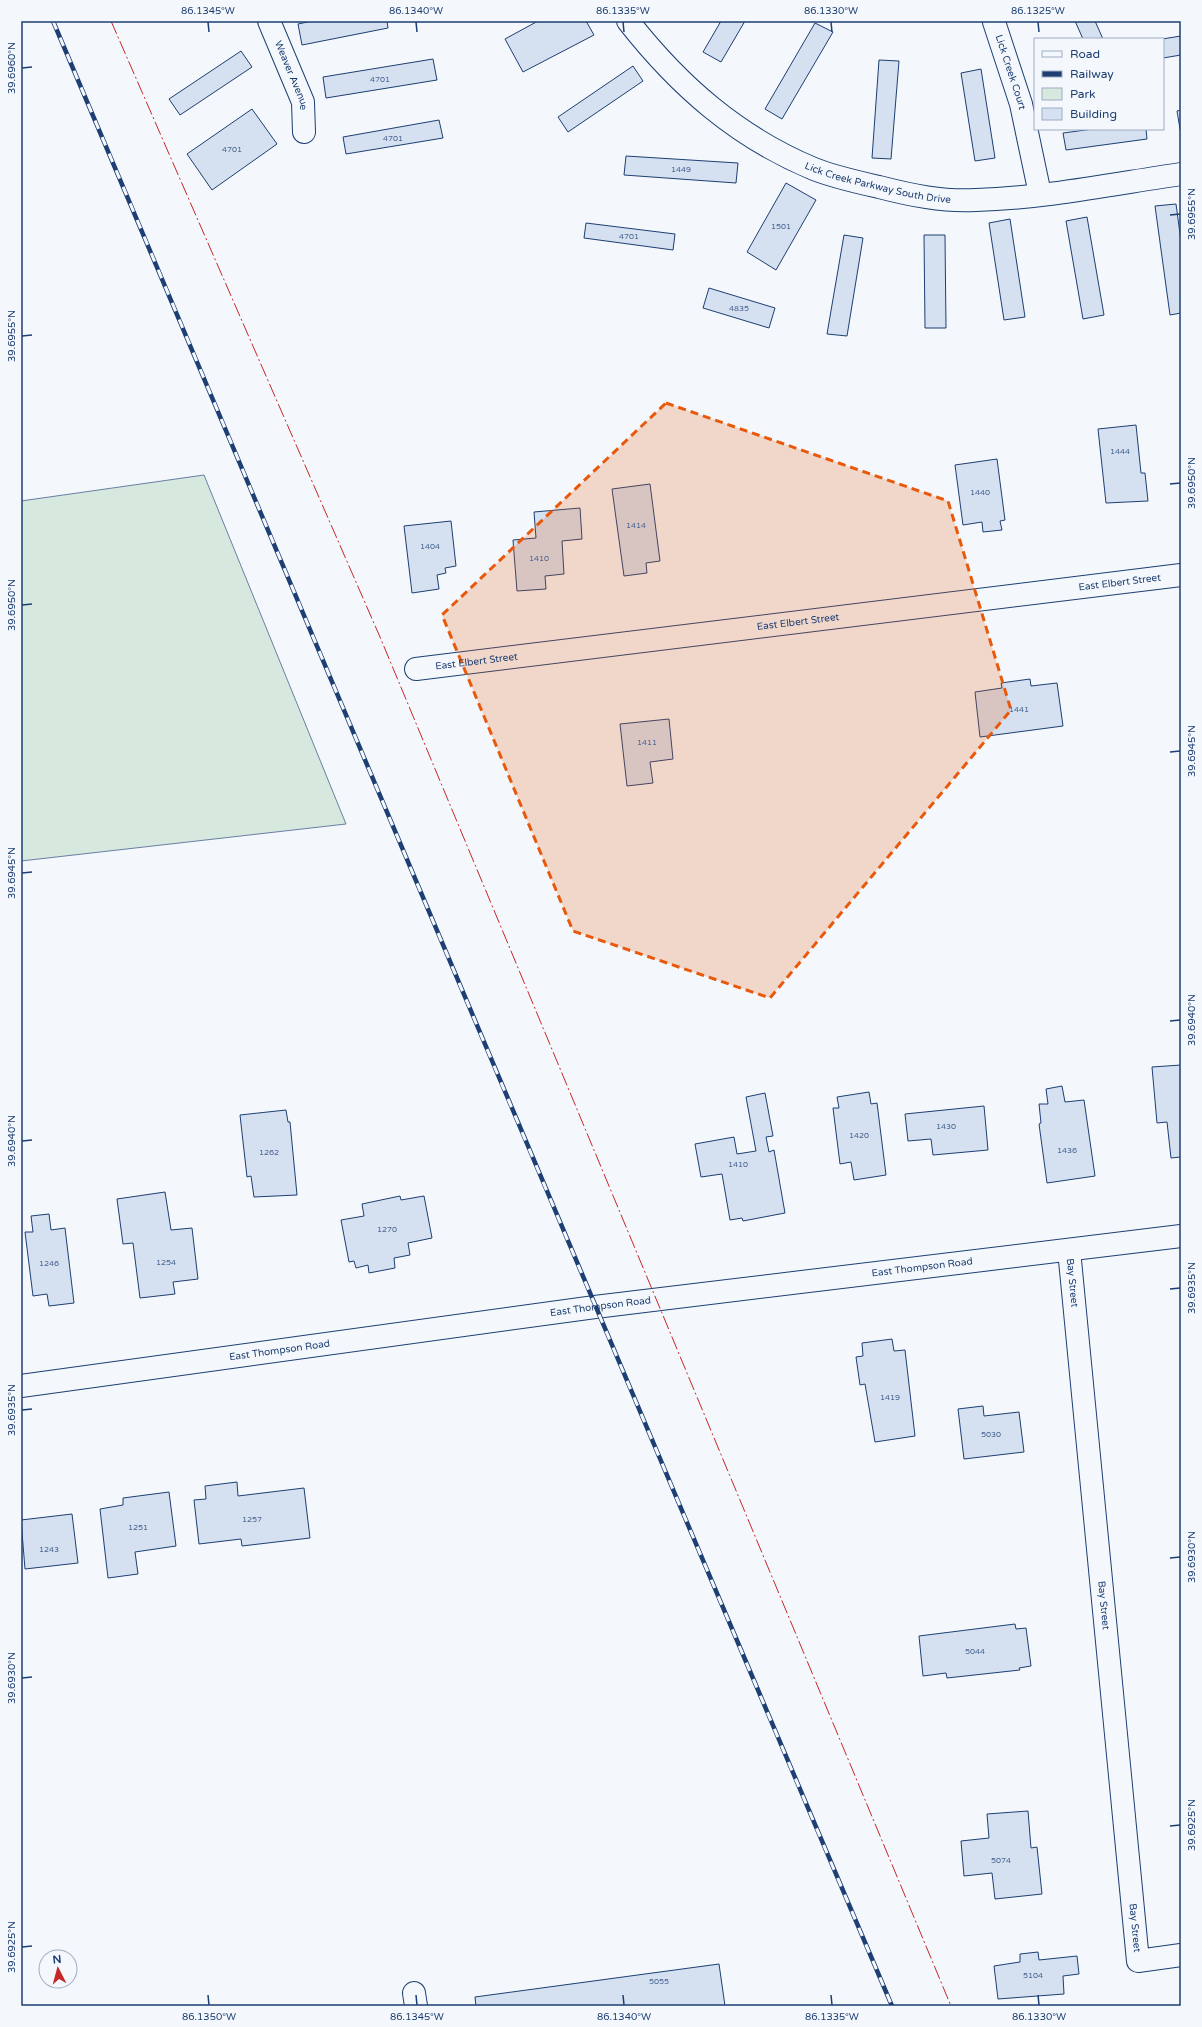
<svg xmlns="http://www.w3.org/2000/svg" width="1202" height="2027" viewBox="0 0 1202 2027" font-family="'Varela Round',sans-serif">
	<rect width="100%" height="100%" fill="#f4f7fb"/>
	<path fill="#d7e8df" stroke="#687fa3" d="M204,475L346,824L21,861V501Z"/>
	<path fill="#d5e0f0" stroke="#1d3f73" d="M312,21H387L388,28L302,45L298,24Z
		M538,21H586L594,35L523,72L505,39Z
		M721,21H745L721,62L703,52Z
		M1075,21H1095L1103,39H1083Z
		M815,23L833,32L782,119L765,109Z
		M1181,36V55L1163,58L1162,39Z
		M241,51L252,67L180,115L169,99Z
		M433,59L437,80L326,98L323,77Z
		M879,60L899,61L891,159L872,158Z
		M633,66L643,81L568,132L558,117Z
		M981,69L995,158L975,161L961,73Z
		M252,109L277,144L212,190L187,154Z
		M1181,110V135L1177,111Z
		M439,120L443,138L346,154L343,137Z
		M1093,129H1146L1147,139L1066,150L1063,133Z
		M626,156L738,163L736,183L624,175Z
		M786,183L816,200L776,270L747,252Z
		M1176,204L1181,241V313L1170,315L1155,206Z
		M1087,217L1104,315L1083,319L1066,221Z
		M1010,219L1025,317L1004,320L989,223Z
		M586,223L675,234L673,250L584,238Z
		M844,235L863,238L847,336L827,334Z
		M924,235H945L946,328H925Z
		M709,288L775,308L769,328L703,308Z
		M1136,425L1141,473H1145L1148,501L1106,503L1098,429Z
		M997,459L1005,520L1000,521L1002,530L983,532L982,522L963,525L955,465Z
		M650,484L660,561L646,563L647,573L624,576L612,489Z
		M580,508L582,539L562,541L564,574L545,576L546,589L517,591L513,540L536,538L534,512Z
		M451,521L456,566L445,568L446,573L437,575L439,589L412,593L404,526Z
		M1030,679L1031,686L1057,683L1063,726L980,737L975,692L1002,688L1001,683Z
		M669,719L673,759L650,762L653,783L627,786L620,724Z
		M1181,1065V1157L1171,1158L1167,1122L1157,1123L1152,1067Z
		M1062,1086L1065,1102L1084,1100L1095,1176L1047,1183L1039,1124L1041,1123L1039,1104H1048L1046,1089Z
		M869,1092L871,1104L877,1103L886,1175L854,1180L851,1162L840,1164L833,1108H839L837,1097Z
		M765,1093L773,1136L766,1137L769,1152L774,1150L785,1213L743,1221L742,1218L730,1220L722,1174L701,1177L695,1144L734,1137L737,1154L756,1151L746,1097Z
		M984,1106L988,1150L933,1155L931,1139L908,1141L905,1114Z
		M286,1110L288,1122H290L297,1195L254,1197L251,1176L247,1177L240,1115Z
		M165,1192L171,1230L192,1228L198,1279L173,1282L175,1294L140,1298L133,1243L123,1244L117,1199Z
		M400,1196L401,1200L424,1196L432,1238L408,1243L410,1255L394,1258L395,1268L369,1273L368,1265L356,1268L354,1261L349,1262L341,1220L364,1216L362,1204Z
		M49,1214L51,1230L65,1228L74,1303L49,1306L47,1294L33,1296L25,1232H33L31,1216Z
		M892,1339L894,1351L905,1350L915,1436L875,1442L865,1384L860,1385L856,1357L863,1356L862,1343Z
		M983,1406L984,1416L1019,1412L1024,1452L964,1459L958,1409Z
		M237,1482L238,1496L304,1488L310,1538L242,1546L241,1539L199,1544L194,1500L206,1499L205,1486Z
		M169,1492L176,1546L135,1552L138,1574L108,1578L100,1509L123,1505V1498Z
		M72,1514L78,1563L25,1569L21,1520Z
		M1015,1624L1016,1629L1026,1628L1031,1666L1019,1668L1020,1670L947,1678L946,1673L923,1676L919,1636Z
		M1028,1811L1031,1848L1037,1847L1042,1894L995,1899L992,1873L964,1876L961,1841L989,1838L987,1814Z
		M1038,1952L1039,1960L1077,1956L1079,1974L1063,1976L1064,1994L998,1999L994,1966L1020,1962V1954Z
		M719,1964L725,2006H476L475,1997Z"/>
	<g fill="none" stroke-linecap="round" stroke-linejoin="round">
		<g stroke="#1d3f73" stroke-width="24">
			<g id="minor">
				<path id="s1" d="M269,21L303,102L304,132"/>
				<path id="s2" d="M628,21C679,86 737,137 814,169C834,177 857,182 879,187C910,195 943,202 976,200C1045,198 1113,184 1181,174"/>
				<path id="s3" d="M994,22L1021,104L1040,194"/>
				<path id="s4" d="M416,669L1181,575"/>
				<path id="s5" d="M1069,1250L1138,1961L1181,1955"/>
				<path d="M414,1993L416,2006"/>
			</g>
		</g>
		<g stroke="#1d3f73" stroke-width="24">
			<g id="major">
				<path id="s6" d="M21,1386L595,1307L1181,1236"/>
			</g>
		</g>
		<use href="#minor" stroke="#f4f7fb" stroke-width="22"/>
		<use href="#major" stroke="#f4f7fb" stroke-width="22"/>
		<g stroke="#1d3f73" stroke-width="4.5">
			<path id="rail" d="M53,21C333,683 611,1345 892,2006"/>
		</g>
		<use href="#rail" stroke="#f4f7fb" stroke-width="3" stroke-dasharray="9" stroke-linecap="butt"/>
		<path stroke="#c62828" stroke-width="1" stroke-dasharray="14 3 2 3" stroke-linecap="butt" d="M111,21L380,637L951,2006"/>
	</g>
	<path fill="#e8590c" fill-opacity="0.2" stroke="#e8590c" stroke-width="3" stroke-dasharray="8 5" stroke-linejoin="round" d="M666,403L948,501L1011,710L770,998L573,931L442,615Z"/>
	<path fill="none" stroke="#1d3f73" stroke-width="1.5" d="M208,22L209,32M416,22L417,32M623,22L624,32M831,22L832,32M1038,22L1039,32M22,68L32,67M1170,215L1180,214M22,336L32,335M1170,484L1180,483M22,605L32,604M1170,752L1180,751M22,873L32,872M1170,1021L1180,1020M22,1141L32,1140M1170,1289L1180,1288M22,1410L32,1409M1170,1558L1180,1557M22,1678L32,1677M1170,1826L1180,1825M22,1947L32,1946M208,1995L209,2005M416,1995L417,2005M623,1995L624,2005M831,1995L832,2005M1038,1995L1039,2005"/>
	<g text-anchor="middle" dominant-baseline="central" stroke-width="3" stroke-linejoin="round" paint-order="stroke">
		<g font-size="8" fill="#4b6792">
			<text x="380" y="79">4701</text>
			<text x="393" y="138">4701</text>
			<text x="232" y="149">4701</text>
			<text x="681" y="169">1449</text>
			<text x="781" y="226">1501</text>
			<text x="629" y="236">4701</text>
			<text x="739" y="308">4835</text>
			<text x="1120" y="451">1444</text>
			<text x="980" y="492">1440</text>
			<text x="636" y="525">1414</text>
			<text x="430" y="546">1404</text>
			<text x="539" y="558">1410</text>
			<text x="1019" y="709">1441</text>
			<text x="647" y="742">1411</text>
			<text x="946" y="1126">1430</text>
			<text x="859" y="1135">1420</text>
			<text x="1067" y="1150">1436</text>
			<text x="269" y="1152">1262</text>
			<text x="738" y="1164">1410</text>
			<text x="387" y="1229">1270</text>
			<text x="166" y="1262">1254</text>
			<text x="49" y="1263">1246</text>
			<text x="890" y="1397">1419</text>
			<text x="991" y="1434">5030</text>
			<text x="252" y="1519">1257</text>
			<text x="138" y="1527">1251</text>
			<text x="49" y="1549">1243</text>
			<text x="975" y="1651">5044</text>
			<text x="1001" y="1860">5074</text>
			<text x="1033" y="1975">5104</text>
			<text x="659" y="1981">5055</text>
		</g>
		<g font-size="10" fill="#1d3f73" stroke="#f4f7fb">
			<text stroke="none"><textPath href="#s3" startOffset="53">Lick Creek Court</textPath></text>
			<text stroke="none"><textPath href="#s1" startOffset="59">Weaver Avenue</textPath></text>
			<text stroke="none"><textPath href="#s2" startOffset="306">Lick Creek Parkway South Drive</textPath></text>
			<text stroke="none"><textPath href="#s4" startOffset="709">East Elbert Street</textPath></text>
			<text stroke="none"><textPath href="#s4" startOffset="385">East Elbert Street</textPath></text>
			<text stroke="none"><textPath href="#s4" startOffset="61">East Elbert Street</textPath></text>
			<text stroke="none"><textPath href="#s6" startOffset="909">East Thompson Road</textPath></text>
			<text stroke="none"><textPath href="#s5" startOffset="33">Bay Street</textPath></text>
			<text stroke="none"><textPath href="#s6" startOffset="585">East Thompson Road</textPath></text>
			<text stroke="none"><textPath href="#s6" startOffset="261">East Thompson Road</textPath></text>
			<text stroke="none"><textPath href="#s5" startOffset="357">Bay Street</textPath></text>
			<text stroke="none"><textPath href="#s5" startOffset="681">Bay Street</textPath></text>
		</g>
	</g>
	<rect width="1202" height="2027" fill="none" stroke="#f4f7fb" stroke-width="44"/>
	<rect x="1034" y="38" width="130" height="92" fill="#f4f7fb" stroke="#9eadc5"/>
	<rect x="1042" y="51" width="20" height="6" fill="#f4f7fb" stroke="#9eadc5"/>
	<text x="1070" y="58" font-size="12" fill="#1d3f73">Road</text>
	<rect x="1042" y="71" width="20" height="6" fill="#1d3f73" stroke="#9eadc5"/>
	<text x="1070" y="78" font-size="12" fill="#1d3f73">Railway</text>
	<rect x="1042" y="88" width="20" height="12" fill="#d7e8df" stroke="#9eadc5"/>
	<text x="1070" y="98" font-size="12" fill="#1d3f73">Park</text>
	<rect x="1042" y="108" width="20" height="12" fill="#d5e0f0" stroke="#9eadc5"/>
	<text x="1070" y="118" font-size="12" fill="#1d3f73">Building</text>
	<g transform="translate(58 1969) rotate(354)"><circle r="19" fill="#f4f7fb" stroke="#9eadc5"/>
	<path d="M0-3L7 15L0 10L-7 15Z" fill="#c62828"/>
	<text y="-6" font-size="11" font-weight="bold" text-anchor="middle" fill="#1d3f73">N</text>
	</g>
	<rect x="22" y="22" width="1158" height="1983" fill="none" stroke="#1d3f73" stroke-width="1.5"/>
	<g font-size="10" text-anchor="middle" fill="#1d3f73">
		<text x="208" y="14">86.1345°W</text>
		<text x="416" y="14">86.1340°W</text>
		<text x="623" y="14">86.1335°W</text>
		<text x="831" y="14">86.1330°W</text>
		<text x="1038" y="14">86.1325°W</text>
		<text transform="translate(11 68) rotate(-90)" y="4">39.6960°N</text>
		<text transform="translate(1191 214) rotate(-90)" y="4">39.6955°N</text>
		<text transform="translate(11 336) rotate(-90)" y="4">39.6955°N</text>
		<text transform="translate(1191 483) rotate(-90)" y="4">39.6950°N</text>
		<text transform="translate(11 605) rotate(-90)" y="4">39.6950°N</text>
		<text transform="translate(1191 751) rotate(-90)" y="4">39.6945°N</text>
		<text transform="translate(11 873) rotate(-90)" y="4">39.6945°N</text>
		<text transform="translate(1191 1020) rotate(-90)" y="4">39.6940°N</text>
		<text transform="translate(11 1141) rotate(-90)" y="4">39.6940°N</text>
		<text transform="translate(1191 1288) rotate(-90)" y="4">39.6935°N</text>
		<text transform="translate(11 1410) rotate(-90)" y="4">39.6935°N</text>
		<text transform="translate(1191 1557) rotate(-90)" y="4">39.6930°N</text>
		<text transform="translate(11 1678) rotate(-90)" y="4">39.6930°N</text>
		<text transform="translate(1191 1825) rotate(-90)" y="4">39.6925°N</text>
		<text transform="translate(11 1947) rotate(-90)" y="4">39.6925°N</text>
		<text x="209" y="2020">86.1350°W</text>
		<text x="417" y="2020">86.1345°W</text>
		<text x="624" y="2020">86.1340°W</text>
		<text x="832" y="2020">86.1335°W</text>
		<text x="1039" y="2020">86.1330°W</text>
	</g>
</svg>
